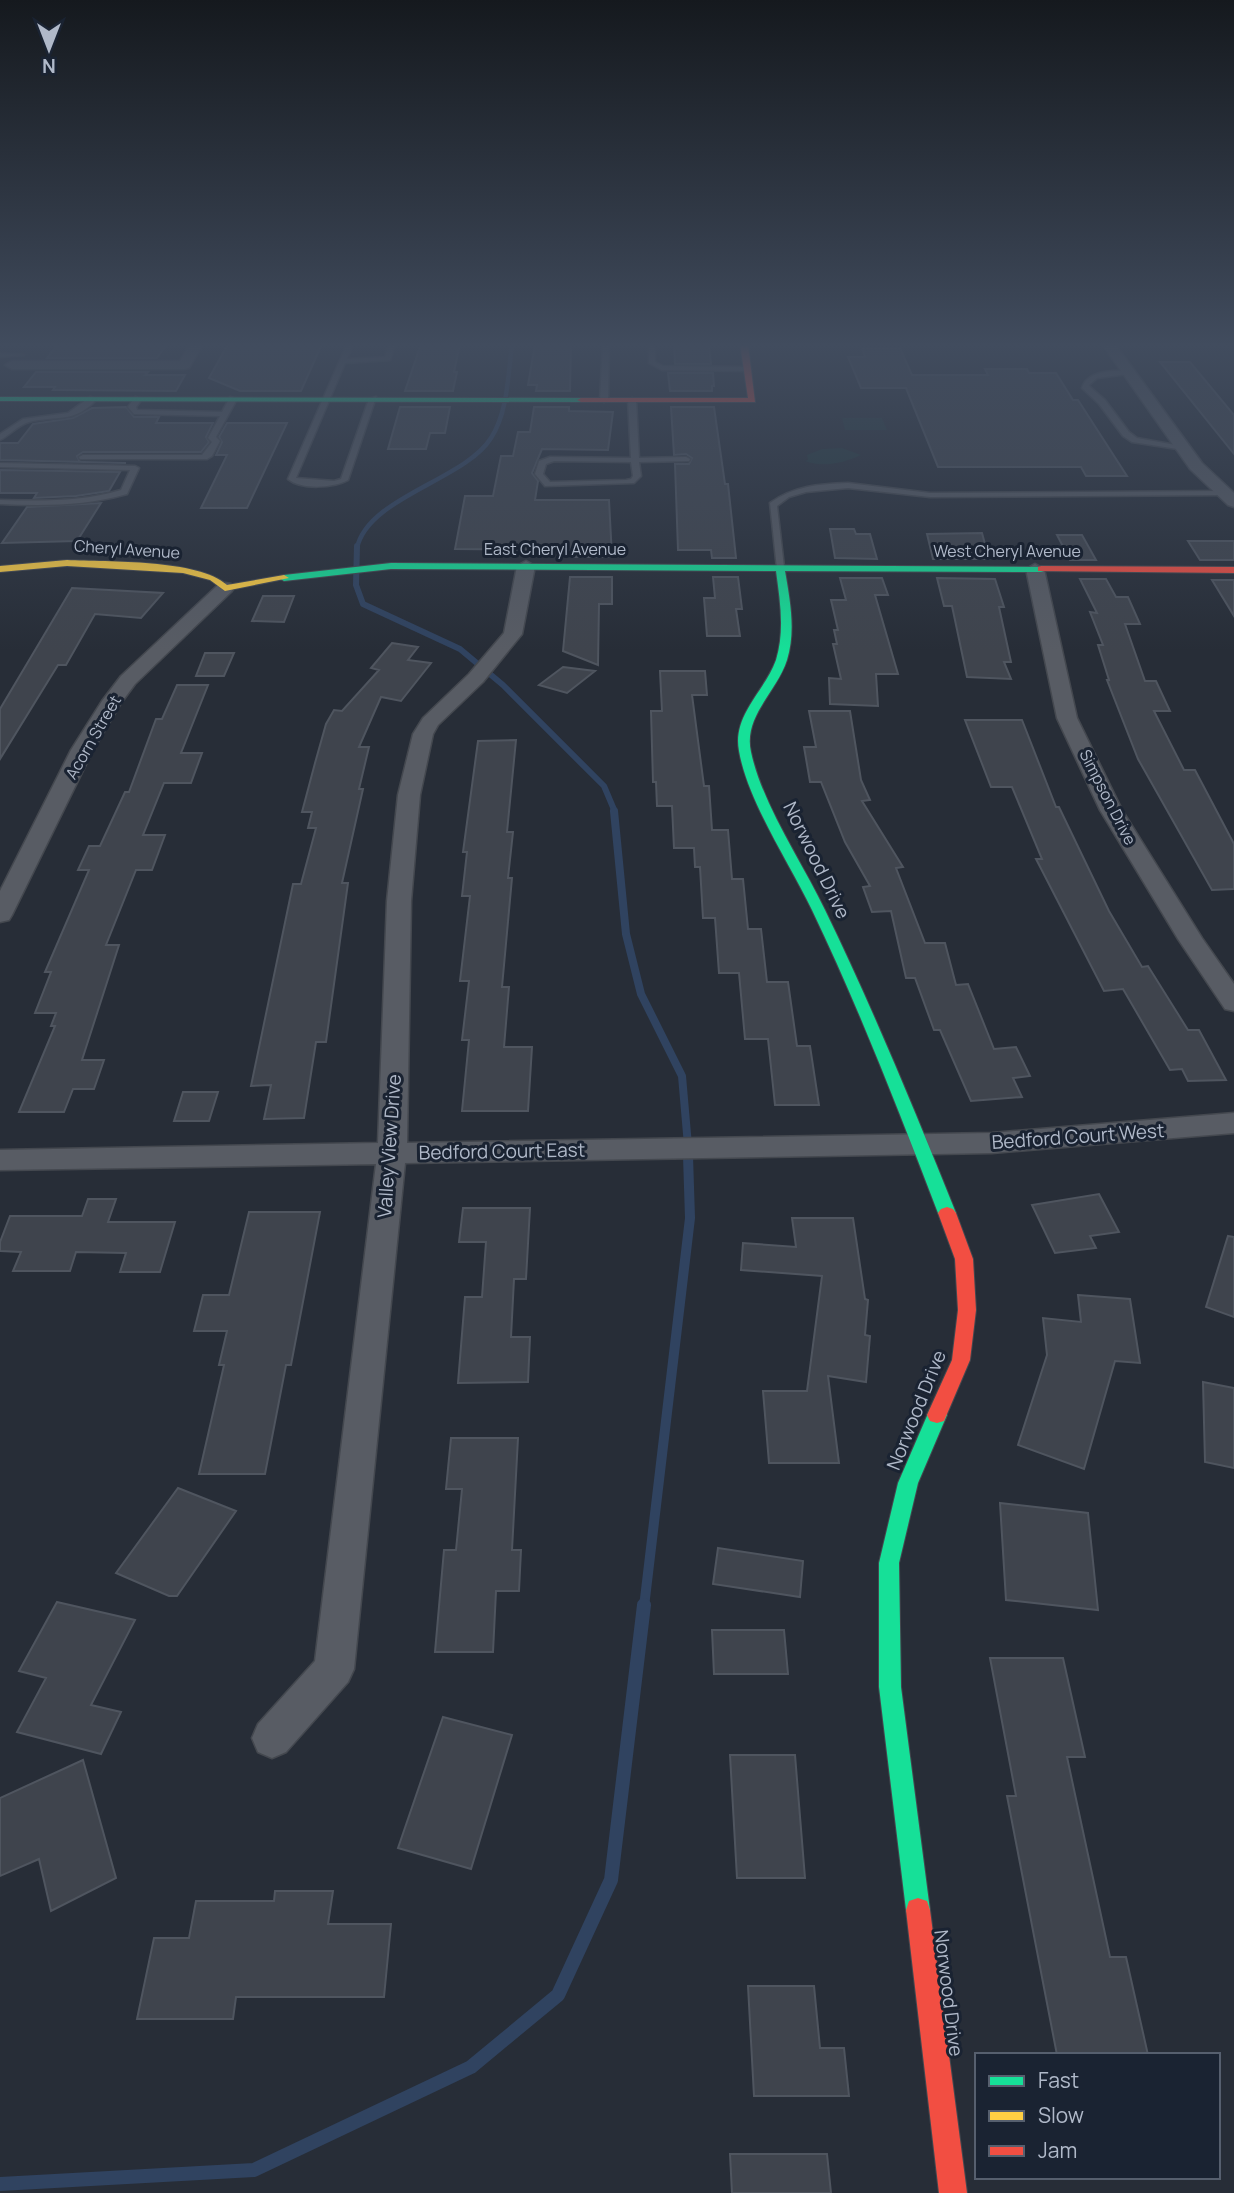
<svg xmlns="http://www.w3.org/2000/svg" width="1234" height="2193" viewBox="0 0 1234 2193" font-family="Manrope,sans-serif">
	<rect width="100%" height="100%" fill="#272d37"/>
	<path fill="#24383d" d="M842,418H882L887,430H845Z
		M842,448L861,455C844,463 823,468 805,461L808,460L807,455L822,449Z"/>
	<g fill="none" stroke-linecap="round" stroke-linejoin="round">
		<path stroke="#304360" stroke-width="4.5" d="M357,548C368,497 465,480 491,438C508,412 508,374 512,344"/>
		<path stroke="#304360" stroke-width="6" d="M357,546L356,585L363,604L460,649L503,685L604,786L615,812"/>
		<path stroke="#304360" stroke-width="8" d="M614,811L626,934L641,994L682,1076L689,1157"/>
		<path stroke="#304360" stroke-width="10" d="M644,1607L690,1218L688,1156"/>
		<path stroke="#304360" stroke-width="14" d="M0,2184L254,2170L471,2067L558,1995L611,1880L644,1605"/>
	</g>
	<path fill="#3f444d" stroke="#4f555f" stroke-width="2" d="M58,344H167L157,358H47Z
		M228,344H322L301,391H240L209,378Z
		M421,344H460L454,372H457L453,391H405Z
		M535,344H571L570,391H536L537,385H528Z
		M674,344H709L711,364H675Z
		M862,348H900L912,375H988L985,369H1027L1029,373H1056L1073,400H1078L1127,476H1086L1081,467H938L906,388H861L848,357H865Z
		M1160,362H1190L1234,415V454Z
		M36,372H148L145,375H185L176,391L59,390H53L55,387H24Z
		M668,373H713L714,386H712V391H670Z
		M126,407L134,417H159L156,423H213L206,437L209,442L201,452H83L77,456L80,462L126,463L0,460V443H18L33,424L73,418L92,408Z
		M400,407H450L445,433H430L426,449H388Z
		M534,407H569V411L613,412L608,450L542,449L532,473L538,481L535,500H609L612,557H571L572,550L455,549L465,496H493L501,456H513L518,432H530Z
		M671,407H714L725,484H728L736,558H712L711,550H678L675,464H689L692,458L686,454L674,455Z
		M227,423H287L247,508H201L227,455H216L222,442L219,437Z
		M0,470L120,472L109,491L76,496L34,498L37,493H0Z
		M101,503L77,541L2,543L27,507Z
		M830,529H854L856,534H870L877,559L835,558Z
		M982,533L989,559H933L927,534Z
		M1057,535H1082L1096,560H1070Z
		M1188,541H1234V560H1200Z
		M570,577H612V604H599L598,665L563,651Z
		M713,577H738L742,609H736L740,636H707L704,598H715Z
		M840,578H882L888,595H875L898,674H876L878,706L830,704L829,678L841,679L833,644H837L834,630H838L831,600H846Z
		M937,578L995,579L1004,607H999L1011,662H1004L1011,679L967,677L952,606H944Z
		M1080,579H1106L1116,597H1128L1140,624H1125L1145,681H1156L1170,711H1154L1184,770H1195L1234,844V889L1212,890L1138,759L1107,680H1109L1098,645H1103L1090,612L1097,613Z
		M1212,580H1234V616Z
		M72,588L163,593L141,618L95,614L66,665H58L0,759V709Z
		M263,596H294L284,622L252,621Z
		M392,643L418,647L408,660L431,663L401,701L381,697L359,747H369L359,789H363L342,883H348L326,1042H316L304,1118L264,1119L271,1085L251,1086L293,884H301L316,828H308L312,812H302L315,763L326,724L334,710L342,711L379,670L371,668Z
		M205,653H234L224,676H196Z
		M563,667L595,671L567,693L539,685Z
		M660,671H705L707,695H692L704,786H709L712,830H728L732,879H743L748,929H761L767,982H788L797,1046H810L819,1105H775L768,1039H745L739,973H719L715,918H703L700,867H695L694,848H674L672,806H657L656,782H653L651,711H662Z
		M177,685H208L181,753H202L191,783H164L143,835H165L152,870H136L106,945H119L82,1060H104L94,1089H73L64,1112H19L55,1026H51L56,1013H35L51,972H45L89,870H78L89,846H100L125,792H129L156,719H162Z
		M809,711H850L861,780L870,800L862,801L903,867L896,868L925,943H945L956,985L968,984L994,1049L1016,1047L1030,1076L1013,1078L1022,1097L971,1101L940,1030H934L915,978H906L891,911L872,912L863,887L870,886L845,842L821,782H810L804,747H816Z
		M965,720H1022L1056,807H1059L1109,911L1142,967L1148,966L1188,1030H1199L1226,1080L1188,1081L1182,1069L1170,1070L1123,989L1104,991L1036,859H1042L1012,787H991Z
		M516,740L507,832H513L508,878H512L502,987H509L504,1047H532L528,1111H462L469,1040H462L469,981H460L470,896H462L467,852H463L478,741Z
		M183,1092H218L209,1121H174Z
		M1099,1194L1119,1232L1090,1236L1096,1248L1055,1253L1032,1205Z
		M88,1199H116L108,1222H175L160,1272H120L126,1253L76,1252L70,1271H13L21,1252L0,1251V1242L10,1216H82Z
		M463,1208H530L526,1279H514L511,1337H530L528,1382L458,1383L465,1297H482L486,1242H459Z
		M249,1212H320L291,1365H286L265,1474H199L224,1365H219L227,1331H194L203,1295H229Z
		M792,1218H853L865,1299L868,1300L865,1335L870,1336L866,1382L828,1376L839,1463H769L763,1391H807L822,1276L741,1270L743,1243L796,1247Z
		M1228,1236L1234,1237V1317L1206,1307Z
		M1078,1295L1130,1299L1140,1363L1115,1361L1084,1469L1018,1445L1047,1355L1043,1318L1081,1322Z
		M1203,1382L1234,1388V1468L1205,1462Z
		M451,1438H518L512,1550H521L519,1591H496L493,1652H435L444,1550H456L462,1489H446Z
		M178,1488L236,1511L177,1596H169L116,1573Z
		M1000,1503L1088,1513L1098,1610L1006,1600Z
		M718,1548L803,1561L800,1597L713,1584Z
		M57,1602L135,1620L91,1705L121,1712L101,1754L17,1732L46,1678L19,1671Z
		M712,1630H784L788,1674H714Z
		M990,1658H1063L1085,1757H1067L1110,1957H1126L1148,2055H1057L1007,1796H1016Z
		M443,1717L512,1735L471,1869L398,1848Z
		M730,1755H795L805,1878H737Z
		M83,1760L116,1878L51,1911L39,1859L0,1876V1798Z
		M275,1891H333L328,1924H391L384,1997H236L233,2019H137L154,1938H189L196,1901H274Z
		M748,1986H814L820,2048H844L849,2096H754Z
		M730,2154H827L831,2193H732Z"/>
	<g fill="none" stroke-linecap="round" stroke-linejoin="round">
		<g stroke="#44484f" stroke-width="3">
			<path id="lane" d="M347,344H353L347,359L385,357L389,344H395L390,360L345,363L296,478L334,481L341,479L369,399L376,397L348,480C334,488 301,490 288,479Z
				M603,344H609L608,400L604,402L600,400Z
				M649,344H655V362L663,366L748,367L751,369L748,371L662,370L649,363Z
				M0,353L24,355L0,357Z
				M1130,371L1128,374L1097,378L1089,385L1090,387L1105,400L1129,432L1137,438L1181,446L1185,448L1184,450L1132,442L1123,436L1099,404L1082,388C1087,370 1115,370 1130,371Z
				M90,397L97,399C74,424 57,415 29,422C18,425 10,435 0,440V434L23,419L68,413Z
				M135,397L142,399L136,407L137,410L222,412L230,397L237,399L216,437L220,441L212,456L207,459H80L79,457L83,455H202L212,442L208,438L220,416L134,414L128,407Z
				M632,398L636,400L639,458L686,457L690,459L689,461L639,462L641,476L634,483L545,486L535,474L539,461L550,457L631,458L628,400ZM554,461L631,462L633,476L631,479L626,480L550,482L543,474L546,464Z
				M0,463L135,466L139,468L127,494C85,506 43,506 0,504V500C41,501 81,502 121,490L130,470L0,467Z
				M848,483L930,493L1224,491L1228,493L1224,495L930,497L848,488L806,492L789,497L777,506L784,567L777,569L770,503C794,486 819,484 848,483Z"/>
		</g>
		<g stroke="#44484f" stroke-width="3">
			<path id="street" d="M190,344H203L189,368L184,369H12L5,365L12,361H180Z
				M1102,344H1115L1202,463L1234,493V507L1228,505L1190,469Z
				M526,561L535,566L522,634L483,682L438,725L433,734L420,795L411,901L407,1143L992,1133L1234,1113V1133L992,1153L405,1163L354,1669L348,1682L286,1752L272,1758L258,1752L252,1738L258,1724L315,1661L376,1164L0,1170V1150L378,1143L387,901L398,795L413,734L423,718L469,674L504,633L517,566Z
				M1035,564L1044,569L1077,718L1122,810L1202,938L1234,984V1011L1225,1009L1178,939L1100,810L1057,718L1026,569Z
				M225,583L231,584L234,588L231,592L135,684L121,703L93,750L12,915L9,920L0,922V891L71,750L102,701L121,676L219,584Z"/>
		</g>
		<g stroke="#44484f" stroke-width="2">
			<path id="fast" d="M0,397L581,398L585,400L581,402L0,401Z
				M391,563L1044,567V571L1041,572L785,571C790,600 796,631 787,660C777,692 743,716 751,752C762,804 802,862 825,910C873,1009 915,1111 956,1213L953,1217H941L938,1213C899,1111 859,1008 812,910C789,862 748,802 739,751C732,715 765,691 776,660C785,631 780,600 776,571L391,569L284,581L279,578L284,575Z
				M937,1407L944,1409L947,1415L918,1483L899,1563L901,1687L930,1910L927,1919L918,1922L909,1919L906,1910L879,1687V1563L898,1483L930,1409Z"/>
		</g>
		<g stroke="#44484f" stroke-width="2">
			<path id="slow" d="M67,560C107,562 199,559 227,585L284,575L289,578L225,591L210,580L183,573L67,566L0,572V566Z"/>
		</g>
		<g stroke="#44484f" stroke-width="2">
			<path id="jam" d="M740,344H748L755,402H581L577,400L581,398H748Z
				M1041,566L1234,567V573L1038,571V567Z
				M947,1207L953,1209L956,1213L973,1259L976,1310L970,1360L944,1421L937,1423L930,1421L927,1415L952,1360L958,1310L955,1259L938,1213L941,1209Z
				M918,1898L927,1901L930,1910L967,2193H939L906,1910L909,1901Z"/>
		</g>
		<use href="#lane" fill="#585c64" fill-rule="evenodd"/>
		<use href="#street" fill="#585c64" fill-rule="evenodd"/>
		<use href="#fast" fill="#16e098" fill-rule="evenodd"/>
		<use href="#slow" fill="#ffcf43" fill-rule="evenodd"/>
		<use href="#jam" fill="#f24e42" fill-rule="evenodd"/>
	</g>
	<linearGradient id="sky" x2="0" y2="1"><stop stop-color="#15191e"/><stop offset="0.53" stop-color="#414c5e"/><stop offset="1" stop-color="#414c5e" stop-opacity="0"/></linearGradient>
	<rect width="1234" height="651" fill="url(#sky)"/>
	<g text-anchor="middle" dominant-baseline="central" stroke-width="6" stroke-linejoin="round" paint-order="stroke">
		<g font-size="16" fill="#b0b9c9" stroke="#1a2332">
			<text transform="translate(127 549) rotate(4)">Cheryl Avenue</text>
			<text x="555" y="549">East Cheryl Avenue</text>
			<text x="1007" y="551">West Cheryl Avenue</text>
			<text transform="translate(93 737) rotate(-60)">Acorn Street</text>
			<text transform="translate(1108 797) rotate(63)">Simpson Drive</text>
		</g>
		<g font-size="19" fill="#b0b9c9" stroke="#1a2332">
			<text transform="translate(817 860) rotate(64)">Norwood Drive</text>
			<text transform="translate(1078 1136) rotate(-4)">Bedford Court West</text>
			<text transform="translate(389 1146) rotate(-86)">Valley View Drive</text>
			<text transform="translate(502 1151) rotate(-1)">Bedford Court East</text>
			<text transform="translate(916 1410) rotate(-68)">Norwood Drive</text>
			<text transform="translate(949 1993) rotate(83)">Norwood Drive</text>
		</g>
	</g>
	<rect x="975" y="2053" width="245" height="126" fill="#1a2332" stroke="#565f6e" stroke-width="2"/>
	<rect x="989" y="2076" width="35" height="10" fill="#16e098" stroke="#565f6e" stroke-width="2"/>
	<text x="1038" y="2088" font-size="21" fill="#b0b9c9">Fast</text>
	<rect x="989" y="2111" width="35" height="10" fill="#ffcf43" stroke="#565f6e" stroke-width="2"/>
	<text x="1038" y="2123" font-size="21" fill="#b0b9c9">Slow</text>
	<rect x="989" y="2146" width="35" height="10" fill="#f24e42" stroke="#565f6e" stroke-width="2"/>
	<text x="1038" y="2158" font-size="21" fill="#b0b9c9">Jam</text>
	<g transform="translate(49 49) rotate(180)" stroke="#1a2332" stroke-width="5" paint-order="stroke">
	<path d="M0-5L12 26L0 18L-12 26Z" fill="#b0b9c9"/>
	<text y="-10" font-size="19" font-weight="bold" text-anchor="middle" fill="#b0b9c9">N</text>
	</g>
</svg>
